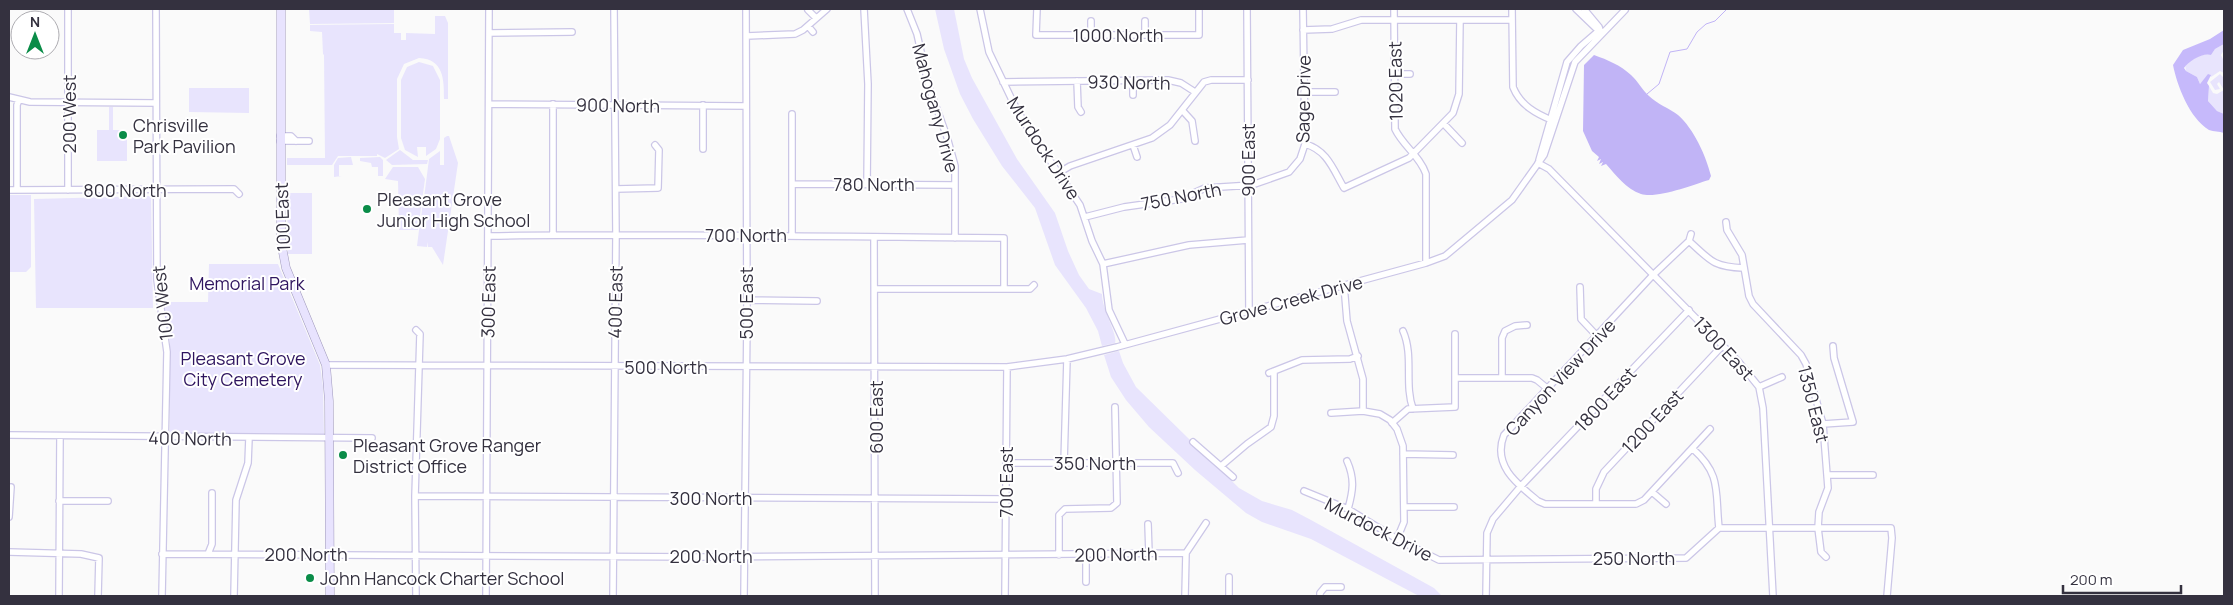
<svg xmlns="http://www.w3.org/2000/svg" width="2233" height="605" viewBox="0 0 2233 605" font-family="Manrope,sans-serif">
	<rect width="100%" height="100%" fill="#fafafa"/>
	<path fill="#e8e4fd" d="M309,9H394V23L310,24Z
		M935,9H954L964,59L972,78L1017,159L1055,213L1068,251L1079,275L1089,289L1102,294C1102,310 1118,334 1115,343L1102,346L1098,331L1086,308L1055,265L1035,208L1002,166L973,119L960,94L944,49Z
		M435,16H445L448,23V99H444C444,80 444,59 419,58L404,64L397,79V137L399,149L385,158L377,154V156H338L332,165H287V158H325L324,55L323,54L322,32L310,31V25L394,24V33H401V40H406V33L435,34Z
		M2224,44V50L2221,55L2224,61V73L2220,71L2211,77L2209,74L2200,84L2197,77L2186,71L2185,65C2191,60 2204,52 2211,55L2215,49Z
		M419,62L433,66L440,80V139L436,149L426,156V147H417L418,157L405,150L401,138V80L407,67Z
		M2220,74L2224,78V114L2217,111L2208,101L2209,86L2213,93L2217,94L2224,90L2219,82L2217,84L2220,89L2215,90L2210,82Z
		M189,88H249V113L189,112Z
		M109,107H113V130H127V161H97V130H109Z
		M447,136H449L458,163L443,265L432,247H428L427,242V247L417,246L420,222L428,221L421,219L423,201L432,200L424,198L429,159L440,151V165H444V138Z
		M400,150L413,160H428L427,164L392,165L386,160Z
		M351,157L353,165H339V176H342L334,177V165L338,158Z
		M380,157L383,160V176H378V167H372L371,163L360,161V158Z
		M393,167H418L425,179L418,230H399L398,181L385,179Z
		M287,193H312V254H288Z
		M9,195H31V267L26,272H9Z
		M151,196L153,308H36L34,199Z
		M209,264H278L320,365L323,387L324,434L170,433V342L162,302H208Z
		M1119,351L1123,363L1136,387L1239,488L1262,501L1292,510L1311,520L1434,588L1442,596H1419L1311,539L1262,522L1246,513L1195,470L1149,427L1126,400L1111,377L1104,355Z"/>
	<path fill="#c6b9fb" d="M2224,30V44L2215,49L2211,55C2204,52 2188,61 2184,68L2186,71L2197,77L2200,84L2208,74L2211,75L2207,83L2209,86L2208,101L2217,111L2224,114V133C2219,131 2214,132 2209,130C2189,118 2177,85 2173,65L2183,50L2210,39Z"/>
	<path fill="#c1b4f6" d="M1594,55C1608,60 1620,65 1631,75C1638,81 1642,90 1649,96C1657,104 1669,108 1678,115C1694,129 1706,156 1711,176L1709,180C1692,185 1657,199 1641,194C1626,189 1616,175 1606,164L1601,166L1603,162L1599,164L1601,159L1597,161L1599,157L1592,151L1583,131L1584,65Z"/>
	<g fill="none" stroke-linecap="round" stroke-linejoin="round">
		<path stroke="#c1b4f6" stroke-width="1" d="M1647,94L1659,84L1670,52L1687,49L1697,32L1706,24L1715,21L1727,9"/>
		<g stroke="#cbc6e7" stroke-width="8">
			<path id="minor" d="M68,9V190
				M156,9L157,280L167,352L162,596
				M864,9L868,84L867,184
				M907,9L917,34L929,87L947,137L955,166V238
				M980,9L989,52L1013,102L1024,122L1080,205L1092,241L1103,264L1109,310L1125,344
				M1037,9L1036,35H1199V9
				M1247,9L1249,312
				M1394,9L1395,129C1403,146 1420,156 1426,174V263
				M1512,9L1513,87C1520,105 1536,114 1554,121
				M1576,9L1601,33
				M1584,9L1599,27L1601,33
				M808,10L816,18
				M1145,21V35
				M808,26L813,32
				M1303,30L1332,29L1361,20H1512
				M489,33L572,32
				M1091,35V21
				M747,36L795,34L803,30L827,9
				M1394,74H1410
				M1077,81L1078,107L1081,112
				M1133,81V95
				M1003,82L1168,80L1181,83L1195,92
				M1304,92H1335
				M9,97L30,102L156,103
				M490,104L746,106
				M1182,110L1192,121L1195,141
				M792,114V235
				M1444,124L1462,143
				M280,136H291L296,141
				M280,141H309
				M1305,144C1327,150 1333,169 1344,188L1409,158L1453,113L1459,94L1460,20
				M1133,145L1137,157
				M703,149V105
				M1539,160L1567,62L1581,46L1596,33H1601
				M1538,163L1549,169L1738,361L1759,387L1763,408L1773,596
				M1060,172L1070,166L1152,138L1170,125L1204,82L1211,80H1248
				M792,184L955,185
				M616,189L658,188L659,150L655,145
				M9,190L234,189L239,194
				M17,190V105L19,100
				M1085,217L1124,207L1181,199L1205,188L1252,185L1289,172L1300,159L1305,144L1303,9
				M1726,222L1727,230L1742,255L1749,296L1753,304L1801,355L1806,364L1823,424L1828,488L1819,512L1818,528L1821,552L1826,557
				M1691,234L1689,241L1653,275L1504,435C1492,465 1517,484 1538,501L1545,504H1636L1644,500L1710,429
				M553,235V104
				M488,236C660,233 832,237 1004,238V289
				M874,238L875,596
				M1689,241C1710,260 1713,267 1743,268
				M1103,264L1189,245L1248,240
				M1344,285L1347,321L1363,379V411
				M1580,287L1581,319L1597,336
				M875,289H1030L1034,285
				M746,300L817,301
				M1403,331C1414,356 1404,384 1413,409
				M326,365L1007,367L1067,359L1117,347L1426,263L1445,256L1512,200L1544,155L1575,62L1625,10
				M1269,373L1302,360L1350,359L1358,356
				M1455,378H1532L1537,380L1548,389
				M1502,378V338L1505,331L1515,326L1527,325
				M1759,387L1782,377
				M1331,413L1363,411L1380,414L1390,420L1397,429L1403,446L1404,522L1397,539
				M1392,423L1408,409L1455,407V334
				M1823,424L1853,422L1834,358L1833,346
				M9,435L372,438
				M1193,442L1233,477
				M1693,449C1722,475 1715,492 1719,528
				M1403,454L1453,455
				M1347,461C1355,479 1353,491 1348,509
				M1006,463H1173L1178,473
				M1064,463L1067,359
				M1221,466L1247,444L1271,427L1274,416V371
				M1828,475H1873
				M1304,491L1348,509L1397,539L1439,560L1686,558L1719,528H1891L1892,538L1887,596
				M1652,492L1666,504
				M415,496L1006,499
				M59,501H108
				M1596,503V489L1604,472L1723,345
				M1404,507H1454
				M9,517L11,487
				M1148,524L1149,554
				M9,552L81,554L99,558L98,596
				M162,554L705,557L1186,553
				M208,554L212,544V493
				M1059,555V515L1065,509L1111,508L1117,503L1115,407
				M1086,555V582
				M1229,577V596
				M59,596L60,436
				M234,596L236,500L248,463L249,438
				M416,596L415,496L420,334L416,330
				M486,596L489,9
				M613,596L616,235L614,9
				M744,596L747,319L746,9
				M1005,596L1007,367
				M1185,596L1186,553L1206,523
				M1320,596V593L1325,587H1341
				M1486,596L1487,533L1493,519L1521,486L1689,310"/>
		</g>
		<g stroke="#9f98bb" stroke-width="9">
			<path id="major" d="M281,9V242L286,268L326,365L329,401L330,596"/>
		</g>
		<use href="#minor" stroke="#fff" stroke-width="5.5"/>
		<use href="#major" stroke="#e8e3fe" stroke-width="8"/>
	</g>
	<g fill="#0a8c48" stroke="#fff" stroke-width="2">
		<circle cx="123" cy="135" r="5"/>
		<circle cx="367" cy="209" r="5"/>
		<circle cx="343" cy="455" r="5"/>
		<circle cx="310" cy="578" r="5"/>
	</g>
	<g text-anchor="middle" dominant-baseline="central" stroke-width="4" stroke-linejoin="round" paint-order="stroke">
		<g font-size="18" fill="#34313f" stroke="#fff">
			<text x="1118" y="35">1000 North</text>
			<text transform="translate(1395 81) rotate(-91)">1020 East</text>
			<text transform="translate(1129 82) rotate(1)">930 North</text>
			<text transform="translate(1303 99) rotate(-89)">Sage Drive</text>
			<text transform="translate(618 105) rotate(1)">900 North</text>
			<text transform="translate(936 108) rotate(75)">Mahogany Drive</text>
			<text transform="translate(69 114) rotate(-90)">200 West</text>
			<text transform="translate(1044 148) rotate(57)">Murdock Drive</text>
			<text transform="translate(1248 160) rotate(-90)">900 East</text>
			<text x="874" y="184">780 North</text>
			<text x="125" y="190">800 North</text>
			<text transform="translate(1181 196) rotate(-11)">750 North</text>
			<text transform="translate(282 217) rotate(-92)">100 East</text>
			<text x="746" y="235">700 North</text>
			<text transform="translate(1291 300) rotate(-15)">Grove Creek Drive</text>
			<text transform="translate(488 302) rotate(-89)">300 East</text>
			<text transform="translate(615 302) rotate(-89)">400 East</text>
			<text transform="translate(162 303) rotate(-96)">100 West</text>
			<text transform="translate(746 303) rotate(-90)">500 East</text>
			<text transform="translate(1724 348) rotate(47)">1300 East</text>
			<text x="666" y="367">500 North</text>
			<text transform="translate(1560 377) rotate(-47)">Canyon View Drive</text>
			<text transform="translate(1605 399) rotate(-47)">1800 East</text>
			<text transform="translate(1814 404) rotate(76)">1350 East</text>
			<text transform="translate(876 417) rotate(-90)">600 East</text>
			<text transform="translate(1652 421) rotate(-47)">1200 East</text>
			<text transform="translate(190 438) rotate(1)">400 North</text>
			<text x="1095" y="463">350 North</text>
			<text transform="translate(1006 482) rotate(-90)">700 East</text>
			<text x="711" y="498">300 North</text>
			<text transform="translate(1379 529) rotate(27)">Murdock Drive</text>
			<text x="306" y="554">200 North</text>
			<text transform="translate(1116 554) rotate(-1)">200 North</text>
			<text x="711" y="556">200 North</text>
			<text x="1634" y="558">250 North</text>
		</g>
		<g font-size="18" fill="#34313f" stroke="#fff" text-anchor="start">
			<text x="133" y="125">Chrisville<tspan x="133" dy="21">Park Pavilion</tspan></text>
			<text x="377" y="199">Pleasant Grove<tspan x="377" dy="21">Junior High School</tspan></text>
			<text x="353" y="445">Pleasant Grove Ranger<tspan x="353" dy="21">District Office</tspan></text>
			<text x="320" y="578">John Hancock Charter School</text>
		</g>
		<g font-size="18" fill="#2f155f" stroke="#fff">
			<text x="247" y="283">Memorial Park</text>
			<text x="243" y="358">Pleasant Grove<tspan x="243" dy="21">City Cemetery</tspan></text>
		</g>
	</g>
	<rect width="2233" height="605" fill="none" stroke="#34313f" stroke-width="20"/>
	<g transform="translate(35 35)"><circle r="24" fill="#ffffff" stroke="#aeadb2"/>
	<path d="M0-4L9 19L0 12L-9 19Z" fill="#0a8c48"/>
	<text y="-8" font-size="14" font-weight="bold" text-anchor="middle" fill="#34313f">N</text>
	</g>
	<path d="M2063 585v8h118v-8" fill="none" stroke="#34313f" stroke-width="2.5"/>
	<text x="2070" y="585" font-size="15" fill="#34313f" stroke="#ffffff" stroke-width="4" paint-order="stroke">200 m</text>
</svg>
